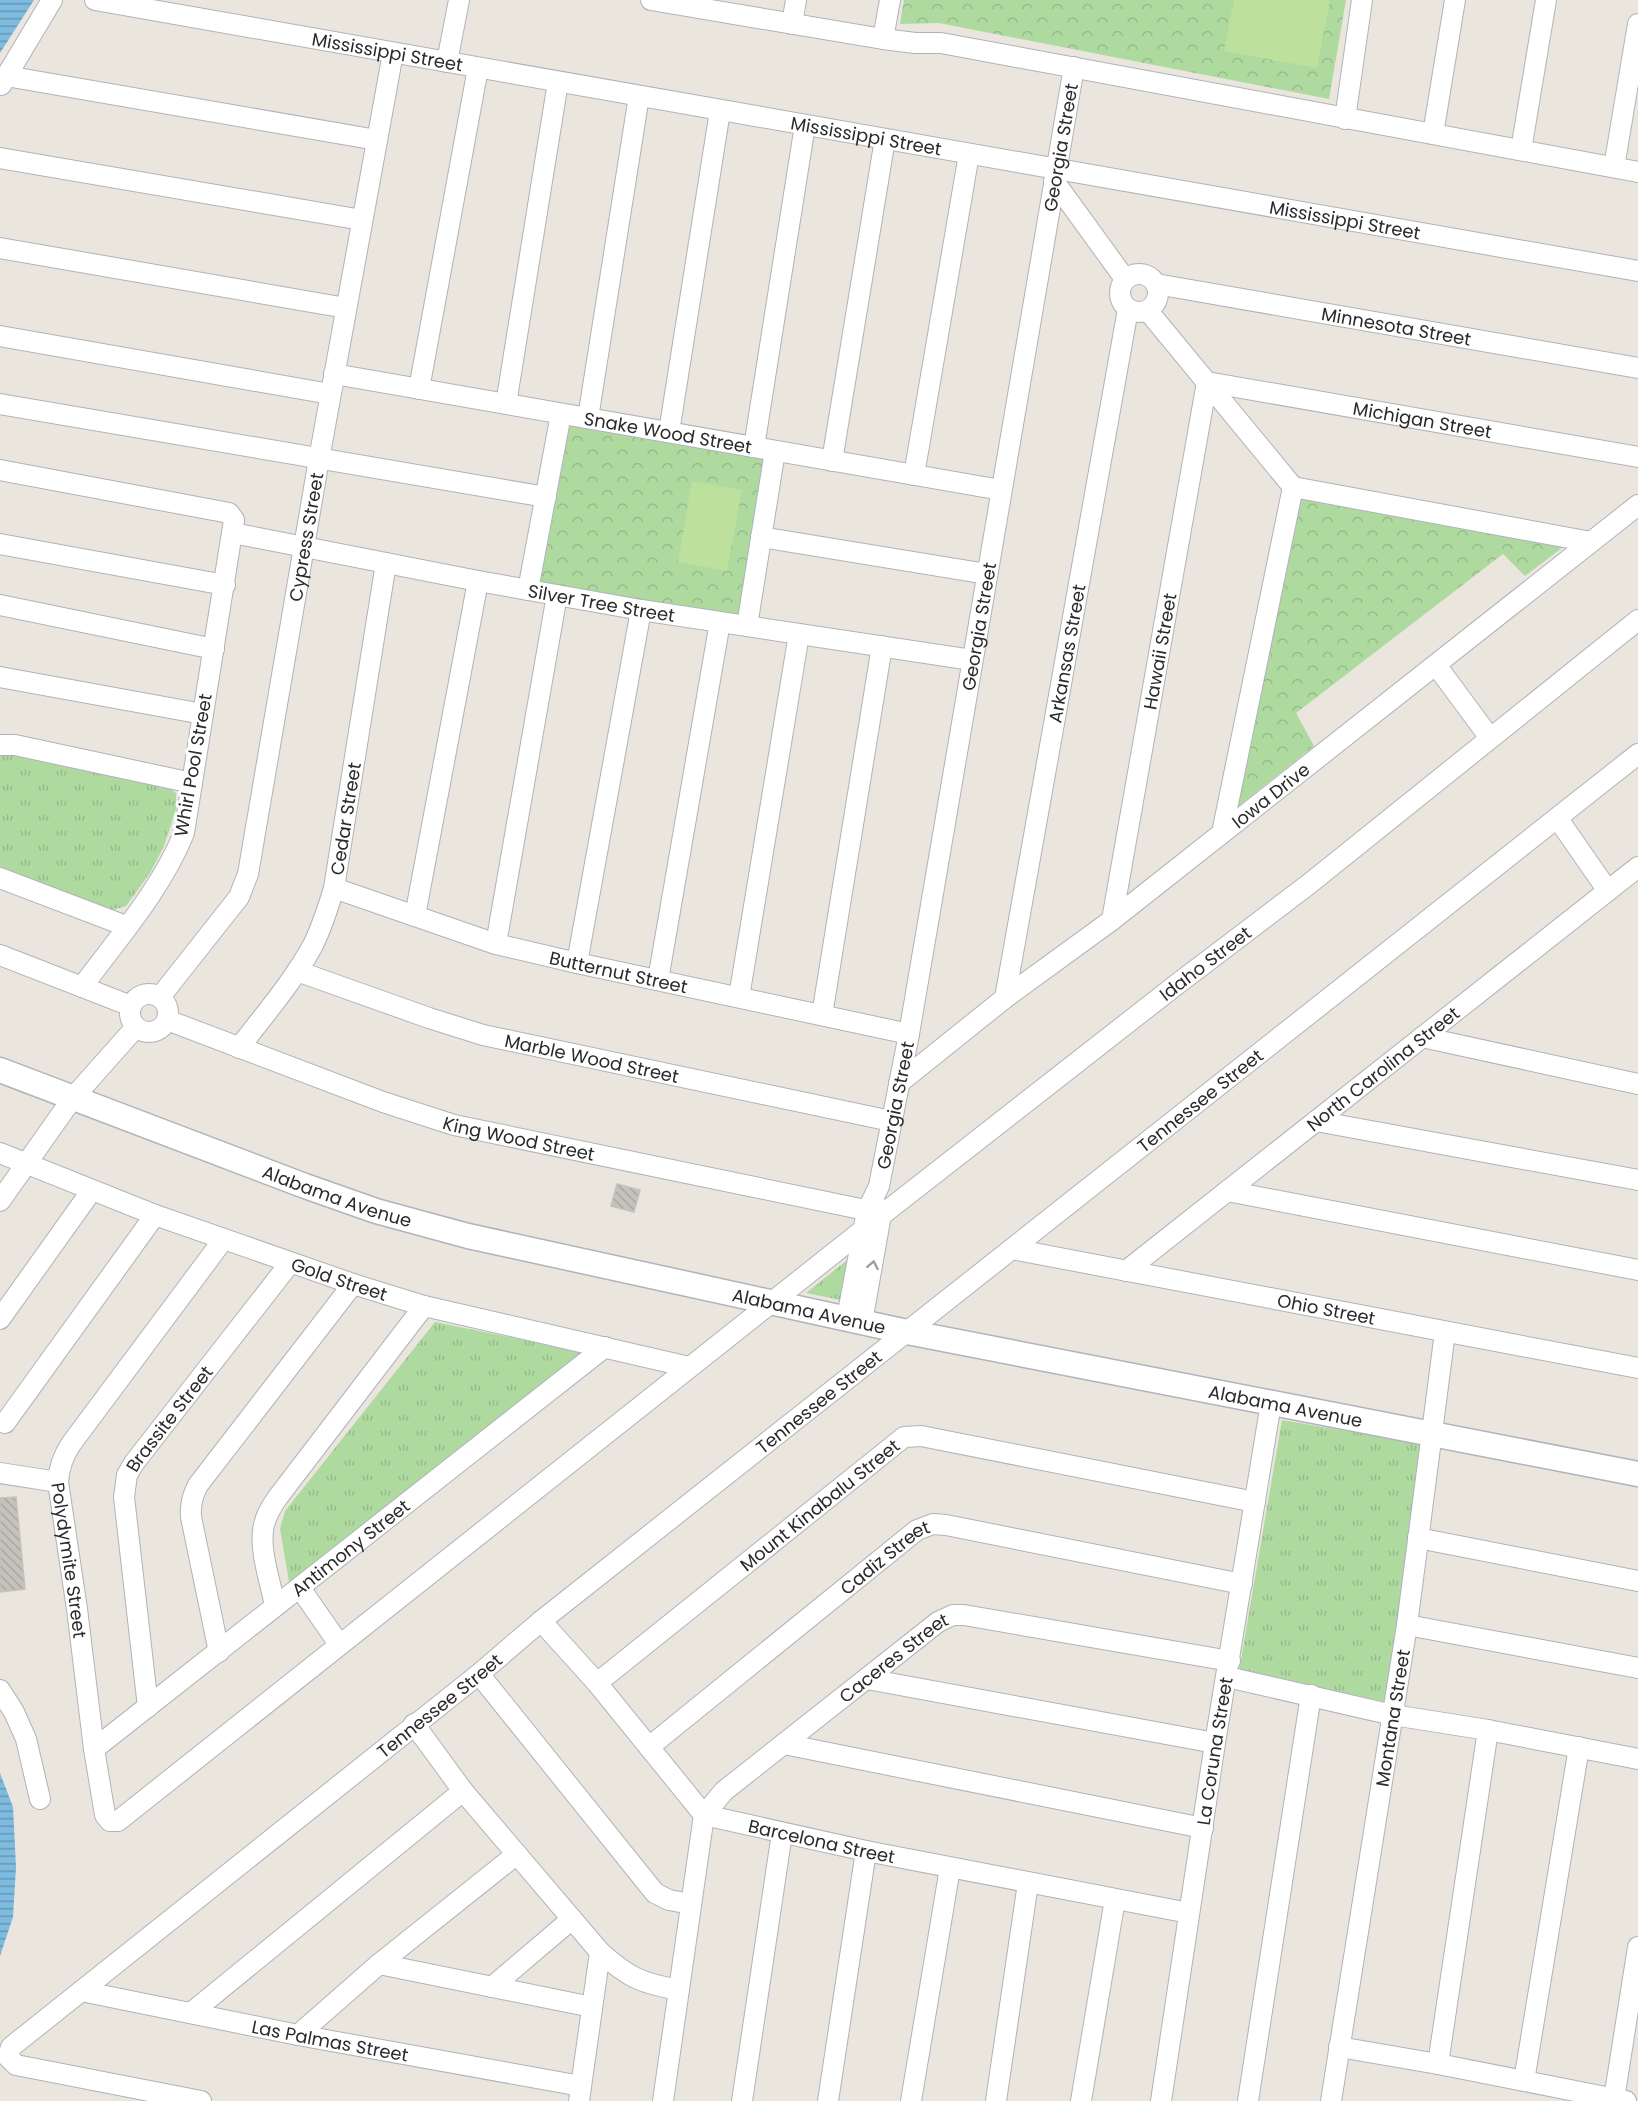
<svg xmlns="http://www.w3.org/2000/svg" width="1638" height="2101" viewBox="0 0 1638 2101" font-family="Poppins,sans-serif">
	<defs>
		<pattern id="grass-tufts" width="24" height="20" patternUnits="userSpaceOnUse" patternTransform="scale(1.5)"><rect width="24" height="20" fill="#aedaa0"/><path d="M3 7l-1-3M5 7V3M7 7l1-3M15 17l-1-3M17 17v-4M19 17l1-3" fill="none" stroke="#96bb8a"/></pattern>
		<pattern id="park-crowns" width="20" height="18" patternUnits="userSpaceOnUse" patternTransform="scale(1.5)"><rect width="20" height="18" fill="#aedaa0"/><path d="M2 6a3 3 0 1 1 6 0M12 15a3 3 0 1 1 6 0" fill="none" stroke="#96bb8a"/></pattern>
		<pattern id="water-rules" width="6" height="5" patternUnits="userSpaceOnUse" patternTransform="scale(1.5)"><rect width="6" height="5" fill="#7dbbdf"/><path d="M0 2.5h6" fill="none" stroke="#6798b5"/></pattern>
		<pattern id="building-back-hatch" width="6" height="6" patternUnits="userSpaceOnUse" patternTransform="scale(1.5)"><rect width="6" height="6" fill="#c5c2bd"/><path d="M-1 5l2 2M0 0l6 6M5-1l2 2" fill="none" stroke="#a9a7a3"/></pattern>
	</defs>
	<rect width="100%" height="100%" fill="#eae6dd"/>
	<path fill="url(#grass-tufts)" d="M15,754L167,786L176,793V809L164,846L150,873L126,906L112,910L0,867V756Z
		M850,1258L841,1300L806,1293Z
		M435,1322L583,1352L289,1582L280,1529L285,1511Z
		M1282,1420L1421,1444L1391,1703L1239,1671Z"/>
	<path fill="url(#park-crowns)" d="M904,0H1346L1329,99L939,23L900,24Z
		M566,423L765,456L738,615L540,584Z
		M1301,499L1563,547L1525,576L1503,554L1296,713L1314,746L1235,809Z"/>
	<path fill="#bde09d" d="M1234,0H1330L1317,68L1224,51Z
		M692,481L742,490L727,571L678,562Z"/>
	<path fill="url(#water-rules)" d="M0,0H34L0,53Z
		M0,1773L13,1807L16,1867L13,1917L0,1956Z"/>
	<path fill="url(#building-back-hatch)" stroke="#c5c2b7" stroke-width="1.5" d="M617,1184L640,1190L634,1212L611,1206Z
		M16,1497L25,1589L0,1592V1498Z"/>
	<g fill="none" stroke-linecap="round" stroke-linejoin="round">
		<g stroke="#b1b2bc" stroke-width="22">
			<g id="minor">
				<path id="s1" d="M95,0L1638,271"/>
				<path d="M651,0L883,39L915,43H941L1638,172"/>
				<path d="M792,24L796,0"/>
				<path d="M883,39L890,0"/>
				<path d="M447,62L459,0"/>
				<path d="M6,76L377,140"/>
				<path d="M1,85L52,0"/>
				<path d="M1345,119L1362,0"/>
				<path d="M1433,134L1455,0"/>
				<path d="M1521,150L1546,0"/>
				<path d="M0,158L362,220"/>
				<path d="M1614,167L1638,24"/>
				<path d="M1054,181L1125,279"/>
				<path d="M0,248L346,308"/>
				<circle cx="1139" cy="293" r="19"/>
				<path id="s2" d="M1156,284L1638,368"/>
				<path d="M1148,311L1293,487"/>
				<path d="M0,336L330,394"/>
				<path id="s3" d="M334,374L1001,490"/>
				<path d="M419,389L478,68"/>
				<path d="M0,404L546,497"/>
				<path d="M506,404L558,82"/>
				<path d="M588,418L639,96"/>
				<path d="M669,432L720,111"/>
				<path d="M754,447L805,125"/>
				<path d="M832,461L885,139"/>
				<path d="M0,470L224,512L229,513L234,520L184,833C161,890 118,938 82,987"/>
				<path d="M914,475L969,154"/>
				<path d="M1293,487L1591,542"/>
				<path id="s4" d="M233,533L478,581L641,610L972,660"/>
				<path d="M761,537L987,574"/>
				<path d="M0,544L225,585"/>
				<path d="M528,590L561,414"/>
				<path d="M0,605L214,649"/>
				<path d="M747,626L775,451"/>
				<path d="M1436,665L1490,738"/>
				<path d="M0,677L203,714"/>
				<path d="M0,745H15L192,783"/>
				<path d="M1558,819L1608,891"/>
				<path d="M1222,833L1293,487"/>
				<path d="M0,878L126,926"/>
				<path id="s5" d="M334,888L496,944L577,963L909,1034"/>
				<path d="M415,916L478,581"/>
				<path id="s6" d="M1112,920L1207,382L1638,457"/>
				<path d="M496,944L557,595"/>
				<path d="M0,955L131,1006"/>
				<path d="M577,963L641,610"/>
				<path id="s7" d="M297,971L429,1018L483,1035L891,1121"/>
				<path d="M658,980L720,622"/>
				<circle cx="149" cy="1013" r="19"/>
				<path id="s8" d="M160,997L239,897L248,874L319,459L393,53"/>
				<path d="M739,997L799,634"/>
				<path id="s9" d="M1005,998L1128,309"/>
				<path d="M822,1015L882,646"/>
				<path id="s10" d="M167,1020L383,1102L454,1125L880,1213"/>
				<path d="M1422,1037L1638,1084"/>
				<path id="s11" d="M239,1048C264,1015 293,982 313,945C322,927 328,908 334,888L386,563"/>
				<path id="s12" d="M899,1083L1005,998L1112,920L1638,505"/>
				<path d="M1316,1121L1638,1180"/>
				<path id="s13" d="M0,1153L155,1215L353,1284L424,1306L689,1367"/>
				<path d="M1227,1191L1638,1270"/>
				<path d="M0,1201L72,1099L136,1027"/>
				<path id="s14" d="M223,1240L71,1444C63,1456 59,1467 58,1482L77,1609L94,1749L105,1815L110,1821H118L883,1214L1176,985L1309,884L1638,620"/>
				<path id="s15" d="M1012,1249L1638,1368"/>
				<path id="s16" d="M1126,1271L1638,867"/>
				<path id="s17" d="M847,1318L867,1211L879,1186L909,1034L1074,67"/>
				<path d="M0,1319L92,1190"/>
				<path d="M862,1322L882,1209"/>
				<path d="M5,1423L155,1215"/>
				<path d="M0,1473L58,1482"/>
				<path d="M1418,1538L1638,1581"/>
				<path d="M300,1588L339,1644"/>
				<path d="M275,1606C271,1584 260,1553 263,1531C264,1518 271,1507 278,1497L424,1306"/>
				<path id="s18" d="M541,1621L597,1683L704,1815L866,1851L1189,1913"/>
				<path d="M1407,1625L1638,1668"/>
				<path d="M219,1652L191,1517C190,1505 192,1496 198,1485L353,1284"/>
				<path d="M479,1674L655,1893L669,1900L691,1904"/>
				<path d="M1227,1677L1393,1715L1488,1730L1638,1759"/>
				<path d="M867,1679L1215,1743"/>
				<path id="s19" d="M597,1683L904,1437L921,1436L1255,1502"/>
				<path d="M0,1690L14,1712L26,1739L40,1799"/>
				<path id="s20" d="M148,1707L124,1497L127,1475L134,1463L290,1263"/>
				<path d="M414,1724L463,1791L600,1952C629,1978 641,1983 679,1990"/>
				<path d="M784,1744L1203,1828"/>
				<path id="s21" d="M649,1747L917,1530L933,1524L946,1525L1242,1584"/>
				<path id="s22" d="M94,1749L605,1347"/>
				<path d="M379,1964L592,2007"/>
				<path d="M492,1987L572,1919"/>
				<path id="s23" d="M81,1991L298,2035L581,2086"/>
				<path d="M191,2013L463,1791"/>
				<path d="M298,2035L379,1964L517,1854"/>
				<path d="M1339,2047L1438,2064L1626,2101"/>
				<path d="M1438,2064L1488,1730"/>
				<path d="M1524,2081L1579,1747"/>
				<path d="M1614,2099L1638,1947"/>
				<path id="s24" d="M201,2101L16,2065L8,2057L11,2047L479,1674L541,1621L1638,754"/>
				<path d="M579,2101L600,1952"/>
				<path id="s25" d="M663,2101L704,1815L724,1791L938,1622L953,1615H964L1230,1661"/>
				<path d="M742,2101L782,1833"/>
				<path d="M828,2101L866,1851"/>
				<path d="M911,2101L950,1868"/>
				<path d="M996,2101L1028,1883"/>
				<path d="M1081,2101L1115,1899"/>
				<path id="s26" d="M1161,2101L1215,1743L1271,1403"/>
				<path d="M1248,2101L1311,1695"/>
				<path id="s27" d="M1331,2101L1407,1625L1445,1332"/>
			</g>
		</g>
		<g stroke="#b1b2bc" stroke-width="27">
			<g id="tertiary">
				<path id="s28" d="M0,1070L305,1186L376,1211L468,1236L907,1332L1638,1474"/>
			</g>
		</g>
		<use href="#minor" stroke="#fff" stroke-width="20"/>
		<use href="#tertiary" stroke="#fff" stroke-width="24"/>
	</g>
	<defs><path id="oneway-chevron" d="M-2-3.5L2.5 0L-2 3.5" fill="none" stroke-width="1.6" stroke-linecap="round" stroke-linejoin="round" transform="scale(1.5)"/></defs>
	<use stroke="#9f9f9f" href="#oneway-chevron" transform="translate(873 1265) rotate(-79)"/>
	<g text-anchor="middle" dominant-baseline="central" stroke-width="6" stroke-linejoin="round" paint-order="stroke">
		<g font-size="18" fill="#2a2a2a" stroke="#fff">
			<text stroke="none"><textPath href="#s1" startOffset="297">Mississippi Street</textPath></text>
			<text stroke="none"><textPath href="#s1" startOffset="783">Mississippi Street</textPath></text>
			<text stroke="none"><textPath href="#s17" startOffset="1191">Georgia Street</textPath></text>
			<text stroke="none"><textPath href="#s1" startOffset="1269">Mississippi Street</textPath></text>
			<text stroke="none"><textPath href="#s2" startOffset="244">Minnesota Street</textPath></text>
			<text stroke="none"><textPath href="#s6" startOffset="765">Michigan Street</textPath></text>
			<text stroke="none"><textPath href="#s3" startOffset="339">Snake Wood Street</textPath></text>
			<text stroke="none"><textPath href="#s8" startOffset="494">Cypress Street</textPath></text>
			<text stroke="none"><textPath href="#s4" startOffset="375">Silver Tree Street</textPath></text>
			<text stroke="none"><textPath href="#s17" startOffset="705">Georgia Street</textPath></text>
			<text stroke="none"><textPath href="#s6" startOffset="273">Hawaii Street</textPath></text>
			<text stroke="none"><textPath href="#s9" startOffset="350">Arkansas Street</textPath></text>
			<text transform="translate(193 765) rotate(-80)">Whirl Pool Street</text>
			<text stroke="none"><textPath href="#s12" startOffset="470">Iowa Drive</textPath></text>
			<text stroke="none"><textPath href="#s11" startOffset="258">Cedar Street</textPath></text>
			<text stroke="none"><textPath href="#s14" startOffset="2032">Idaho Street</textPath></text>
			<text stroke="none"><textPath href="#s5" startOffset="297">Butternut Street</textPath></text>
			<text stroke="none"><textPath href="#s7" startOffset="308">Marble Wood Street</textPath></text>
			<text stroke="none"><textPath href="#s16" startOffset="327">North Carolina Street</textPath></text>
			<text stroke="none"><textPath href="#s24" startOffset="1730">Tennessee Street</textPath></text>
			<text stroke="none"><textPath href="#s17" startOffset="219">Georgia Street</textPath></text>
			<text stroke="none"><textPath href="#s10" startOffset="372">King Wood Street</textPath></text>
			<text stroke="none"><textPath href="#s28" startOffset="360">Alabama Avenue</textPath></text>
			<text stroke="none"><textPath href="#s13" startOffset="362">Gold Street</textPath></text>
			<text stroke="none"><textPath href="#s15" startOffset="320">Ohio Street</textPath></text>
			<text stroke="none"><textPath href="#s28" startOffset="846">Alabama Avenue</textPath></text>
			<text stroke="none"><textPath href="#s24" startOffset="1244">Tennessee Street</textPath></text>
			<text stroke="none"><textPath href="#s28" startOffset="1332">Alabama Avenue</textPath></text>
			<text stroke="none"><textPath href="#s20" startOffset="304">Brassite Street</textPath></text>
			<text stroke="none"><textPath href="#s19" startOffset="285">Mount Kinabalu Street</textPath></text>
			<text stroke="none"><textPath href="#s22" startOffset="326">Antimony Street</textPath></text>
			<text stroke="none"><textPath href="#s14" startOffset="374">Polydymite Street</textPath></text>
			<text stroke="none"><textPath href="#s21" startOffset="303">Cadiz Street</textPath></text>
			<text stroke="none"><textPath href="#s25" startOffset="536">Caceres Street</textPath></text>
			<text stroke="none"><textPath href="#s24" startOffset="758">Tennessee Street</textPath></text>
			<text stroke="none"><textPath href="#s27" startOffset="388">Montana Street</textPath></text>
			<text stroke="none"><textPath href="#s26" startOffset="354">La Coruna Street</textPath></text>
			<text stroke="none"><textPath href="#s18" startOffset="374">Barcelona Street</textPath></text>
			<text stroke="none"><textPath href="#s23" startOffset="254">Las Palmas Street</textPath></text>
		</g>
	</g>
</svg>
